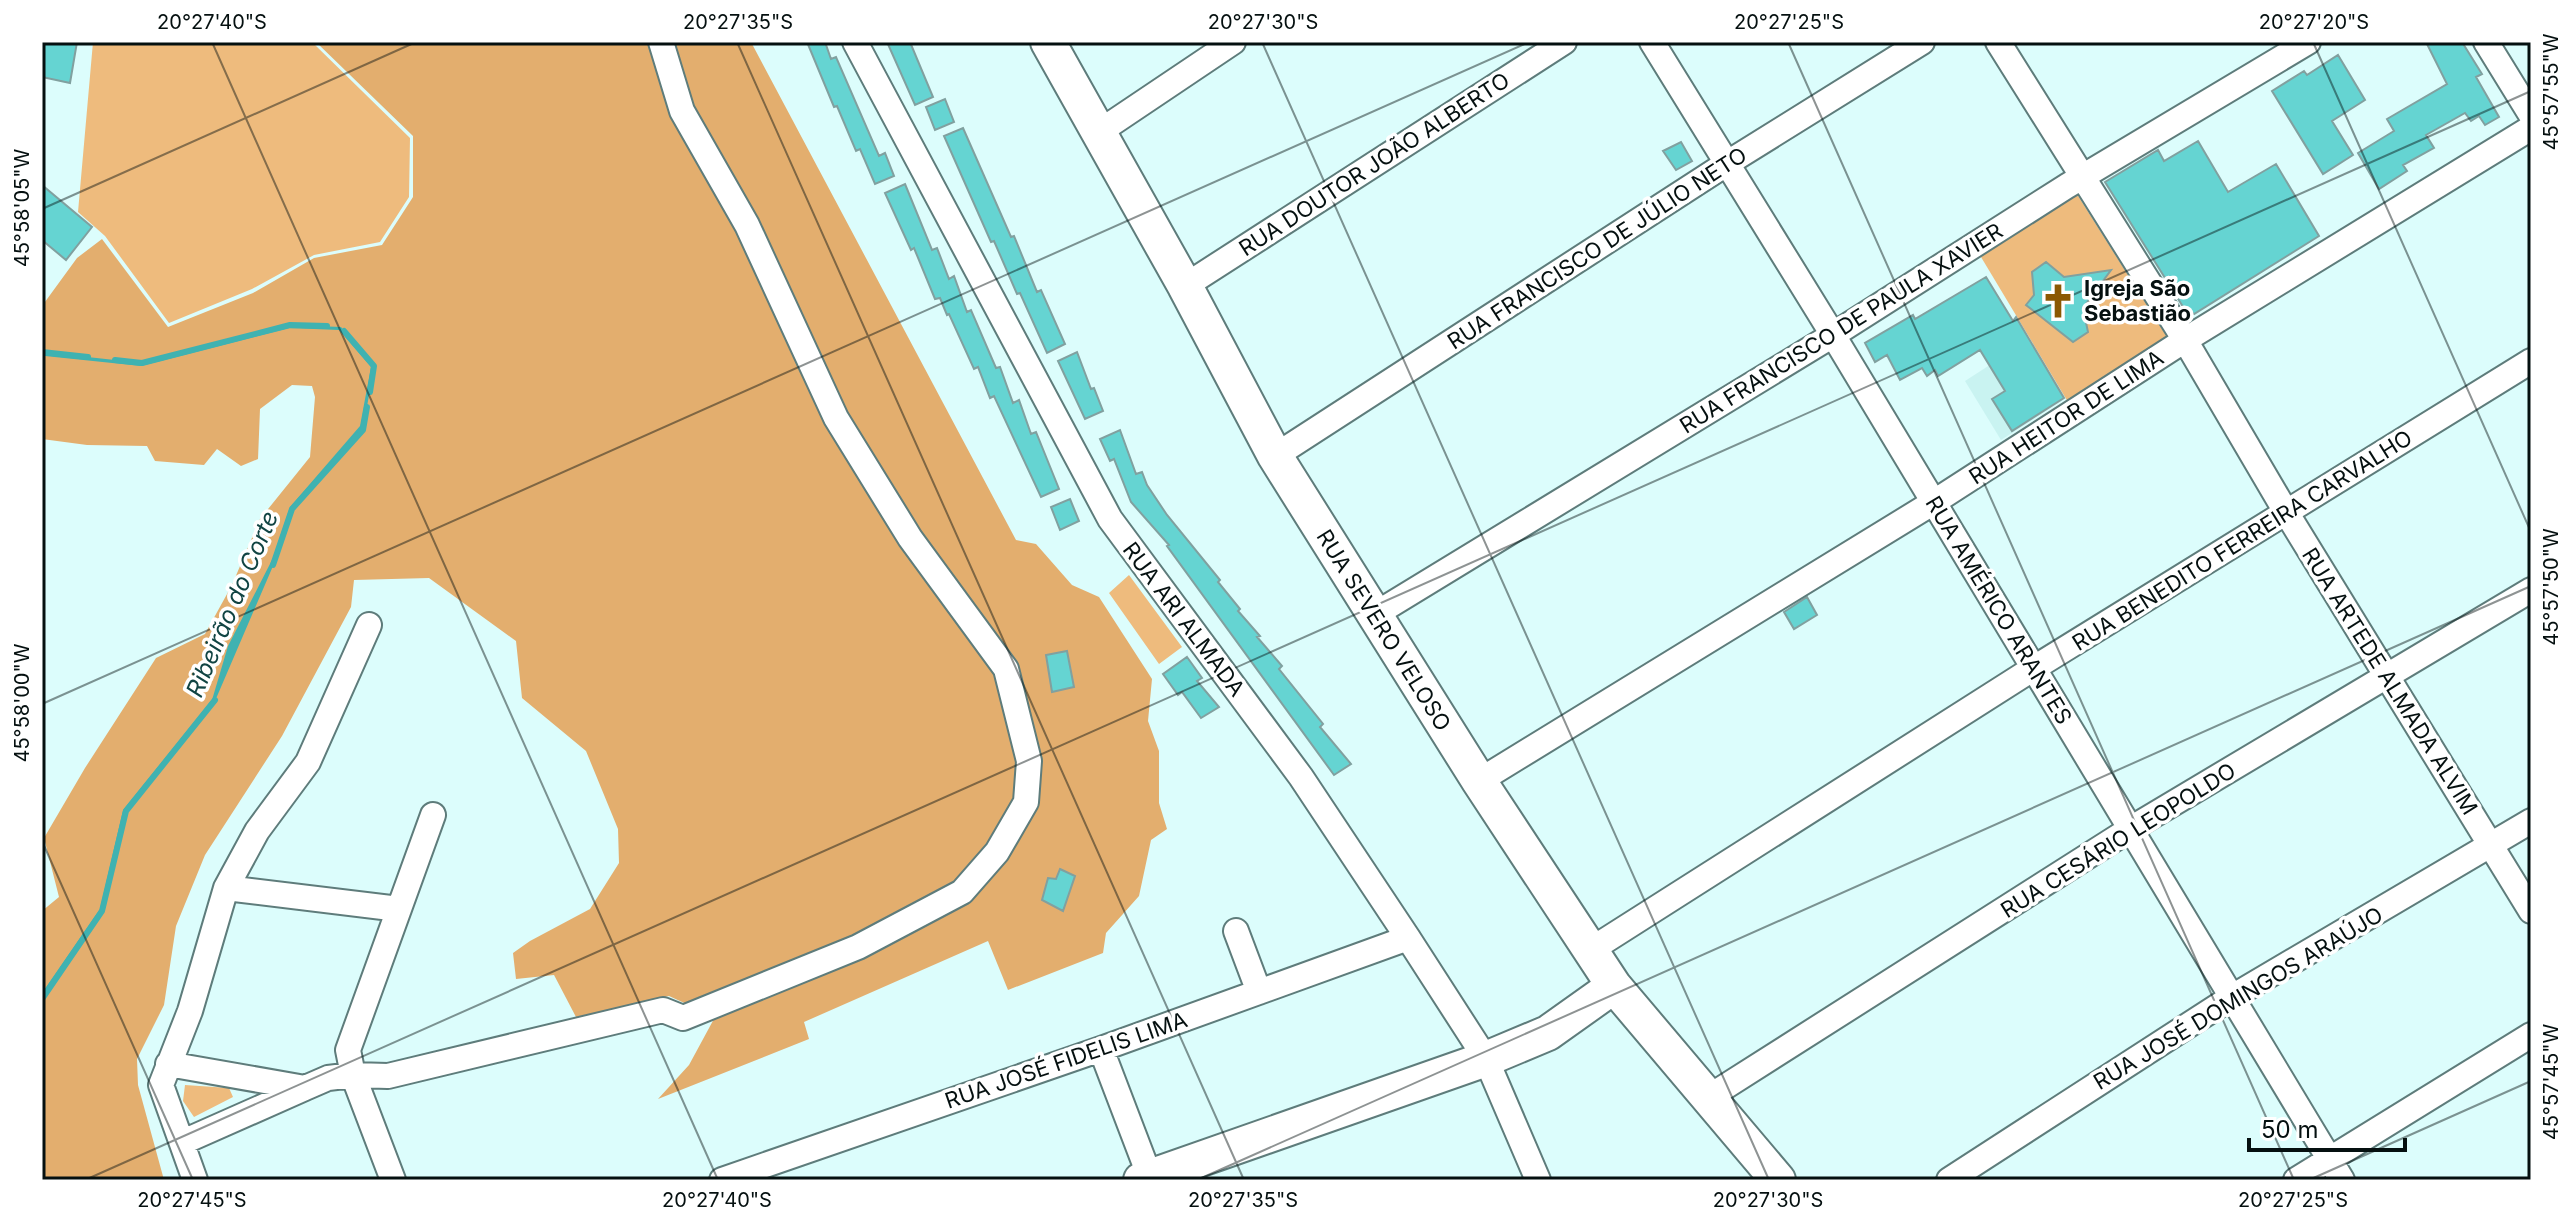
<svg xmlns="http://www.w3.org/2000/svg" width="2573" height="1222" viewBox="0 0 2573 1222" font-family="Inter,sans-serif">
	<rect width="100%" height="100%" fill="#dcfdfc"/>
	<path fill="#c9f3f1" d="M2030,339L2066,398L2001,440L1965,381Z"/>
	<path fill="#eebb7d" d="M93,42H312L410,138L409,197L380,242L314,255L252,289L169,323L105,236L78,212Z
		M2075,191L2167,337L2068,402L1978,252Z
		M1129,575L1182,647L1159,664L1109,593Z
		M185,1085L229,1088L233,1097L194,1117L183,1101Z"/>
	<path fill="#e3ae6e" d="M316,42H751L1016,540L1036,544L1072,585L1099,597L1152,679L1148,721L1159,751V803L1167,829L1151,840L1139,896L1106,933L1103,953L1008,990L988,941L804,1022L809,1039L658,1099L689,1065L715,1017L669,996L576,1017L554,975L516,979L513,953L530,941L590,909L619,863L618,829L586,751L522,698L516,641L429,578L354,580L351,607L282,736L205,855L176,926L164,1005L137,1059L138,1085L164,1180H42V911L59,897L44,838L85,768L156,658L205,634L232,585L260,519L310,457L315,397L312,386L292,385L260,409L258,459L241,466L217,449L204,465L155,461L147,446L87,445L42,439V306L77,258L102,239L168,327L253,293L314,258L382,245L413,197V136Z"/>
	<path fill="#3fb2b1" d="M290,325L341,327L374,366L363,430L292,509L276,559L215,701L126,811L102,911L42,999V993L100,909L123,810L212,700L228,646L273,558L290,507L360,426L371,367L339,330L289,328L141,366L45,356L42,352L142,363Z"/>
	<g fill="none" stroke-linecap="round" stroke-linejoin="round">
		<path stroke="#3fb2b1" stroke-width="6" d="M344,331L374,366L370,392
			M42,352L88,357
			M115,360L142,363L290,325L327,326
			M273,565L292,509L363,430L367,407
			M42,999L102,911L126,811L215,700"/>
	</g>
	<path fill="#65d4d2" stroke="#81a09f" stroke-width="2" d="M42,42H77L70,83L42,77Z
		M807,42H825L831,59L836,57L879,156L885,153L894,176L875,184L860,149L856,151L837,106L834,107Z
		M887,42H910L933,97L915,105Z
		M2426,42H2462L2482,74L2476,77L2499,117L2485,125L2479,116L2471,121L2465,113L2426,135L2434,148L2403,165L2407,171L2379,189L2358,153L2394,131L2387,119L2447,84Z
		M2338,55L2365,100L2332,121L2353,155L2323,174L2272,91L2304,71L2307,75Z
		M945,99L954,122L935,130L926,107Z
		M963,128L1011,237L1014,236L1037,292L1041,290L1065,344L1047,353L1020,293L1017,294L994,241L991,242L944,136Z
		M2198,141L2228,192L2276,164L2319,236L2194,314L2185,310L2105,182L2158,150L2164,161Z
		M1681,142L1692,161L1676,170L1663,151Z
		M905,184L932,250L937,248L949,279L954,276L967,312L971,310L996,368L1000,367L1013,403L1019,400L1031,434L1036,432L1059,489L1041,497L994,396L990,398L978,367L974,369L949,314L947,315L940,298L935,299L914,248L911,250L885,193Z
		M42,185L92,227L66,260L42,240Z
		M2046,262L2064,277L2111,270L2083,308L2088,332L2073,342L2026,305L2034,295L2032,272Z
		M1986,277L2013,321L2016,317L2064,398L2012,431L1992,399L2005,391L1980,350L1938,376L1935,370L1927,376L1922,368L1900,380L1887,355L1875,362L1865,343L1913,315L1915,319Z
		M1077,352L1091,389L1094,388L1103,411L1085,419L1058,361Z
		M1120,430L1136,474L1142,472L1147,485L1167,515L1220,580L1218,582L1240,609L1238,611L1260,636L1257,637L1282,666L1279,669L1323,724L1320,727L1351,764L1334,775L1167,546L1169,545L1131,502L1114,459L1110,461L1100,439Z
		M1070,499L1079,521L1060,530L1051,507Z
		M1807,597L1817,615L1794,629L1784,612Z
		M1067,651L1074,687L1052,692L1046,655Z
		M1187,657L1202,678L1197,681L1219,707L1201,718L1182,692L1178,695L1163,674Z
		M1060,869L1075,876L1063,911L1042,900L1048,878L1056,879Z"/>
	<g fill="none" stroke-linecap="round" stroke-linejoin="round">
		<g stroke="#5e7c7b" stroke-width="28">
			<path id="street" d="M855,42L1110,519L1301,777L1408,938L1486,1059L1538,1180
				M1652,42L1833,335L2342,1180
				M1998,42L2185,340L2286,512L2531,911
				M2486,42L2531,115
				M1099,132L1233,42
				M1185,286L1564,42
				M1275,456L1726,164L1922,42
				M1374,615L1833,335L2067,186L2308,42
				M1479,781L1934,502L2185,340L2531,128
				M226,888L399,909
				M1236,931L1259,992
				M1589,951L2034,668L2531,361
				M1101,1049L1151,1180
				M168,1064L305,1088L328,1078L353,1075L388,1076L663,1010L683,1018L858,947L962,892L997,852L1026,802L1029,761L1006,669L910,538L836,418L747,225L682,111L661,42
				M1709,1097L2132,828L2531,590
				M183,1142L305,1088
				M195,1180L161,1085L190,1011L226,888L257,831L308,762L369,625
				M393,1180L353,1075L348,1050L433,815
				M722,1180L1101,1049L1408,938
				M1949,1180L2232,997L2531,821
				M2296,1180L2531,1035"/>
		</g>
		<g stroke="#5e7c7b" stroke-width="38">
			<path id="secondary" d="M1048,42L1185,286L1275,456L1479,781L1614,986L1778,1180
				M1141,1180L1486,1059L1548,1033L1614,986"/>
		</g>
		<use href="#street" stroke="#fff" stroke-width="24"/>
		<use href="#secondary" stroke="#fff" stroke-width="34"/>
	</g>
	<path fill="none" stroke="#051010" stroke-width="2" stroke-opacity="0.45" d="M212,42L718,1180M737,42L1244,1180M1262,42L1769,1180M1788,42L2294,1180M2313,42L2531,532M42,209L416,42M42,704L1529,42M42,841L193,1180M85,1180L2531,91M1197,1180L2531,586M2309,1180L2531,1081"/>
	<defs>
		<g id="church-bare" transform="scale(2.76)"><path d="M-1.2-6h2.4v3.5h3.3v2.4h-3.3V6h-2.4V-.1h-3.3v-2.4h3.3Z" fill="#8b5802" stroke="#fff" stroke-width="2.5" paint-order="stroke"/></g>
	</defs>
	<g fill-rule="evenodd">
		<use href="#church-bare" x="2058" y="301"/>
	</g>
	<g text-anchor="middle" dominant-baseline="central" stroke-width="7" stroke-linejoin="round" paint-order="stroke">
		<g font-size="22" fill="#051010" stroke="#fff">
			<text transform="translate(1374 164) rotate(-33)">RUA DOUTOR JOÃO ALBERTO</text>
			<text transform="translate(1597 248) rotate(-33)">RUA FRANCISCO DE JÚLIO NETO</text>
			<text transform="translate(1841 328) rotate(-32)">RUA FRANCISCO DE PAULA XAVIER</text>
			<text transform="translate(2066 417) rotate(-33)">RUA HEITOR DE LIMA</text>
			<text transform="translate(2242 540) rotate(-32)">RUA BENEDITO FERREIRA CARVALHO</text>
			<text transform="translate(1999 610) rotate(59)">RUA AMÉRICO ARANTES</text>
			<text transform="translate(1184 619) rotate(53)">RUA ARI ALMADA</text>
			<text transform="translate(1384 630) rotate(58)">RUA SEVERO VELOSO</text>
			<text transform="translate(2390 681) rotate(58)">RUA ARTEDE ALMADA ALVIM</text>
			<text transform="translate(2118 840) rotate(-32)">RUA CESÁRIO LEOPOLDO</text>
			<text transform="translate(2238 998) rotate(-31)">RUA JOSÉ DOMINGOS ARAÚJO</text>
			<text transform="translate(1066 1060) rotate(-19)">RUA JOSÉ FIDELIS LIMA</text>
		</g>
		<g font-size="22" font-weight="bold" fill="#051010" stroke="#fff" text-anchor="start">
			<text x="2084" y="288">Igreja São<tspan x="2084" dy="25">Sebastião</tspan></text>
		</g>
		<g font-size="24" font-style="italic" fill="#114443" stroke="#fff">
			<text transform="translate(232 604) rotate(-67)">Ribeirão do Corte</text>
		</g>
	</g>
	<rect width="2573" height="1222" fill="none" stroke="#ffffff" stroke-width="88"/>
	<path d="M2249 1138v12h156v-12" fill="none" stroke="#051010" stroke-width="4"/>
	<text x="2261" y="1138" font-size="24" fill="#051010" stroke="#ffffff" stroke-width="6" paint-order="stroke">50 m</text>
	<rect x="44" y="44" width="2485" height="1134" fill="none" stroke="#051010" stroke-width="3"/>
	<g font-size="20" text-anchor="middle" fill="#051010">
		<text x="212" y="29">20°27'40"S</text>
		<text x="738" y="29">20°27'35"S</text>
		<text x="1263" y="29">20°27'30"S</text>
		<text x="1789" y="29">20°27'25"S</text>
		<text x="2314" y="29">20°27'20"S</text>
		<text transform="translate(2551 92) rotate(-90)" y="7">45°57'55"W</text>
		<text transform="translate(22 208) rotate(-90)" y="7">45°58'05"W</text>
		<text transform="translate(2551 587) rotate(-90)" y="7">45°57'50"W</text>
		<text transform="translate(22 703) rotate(-90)" y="7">45°58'00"W</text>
		<text transform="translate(2551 1082) rotate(-90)" y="7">45°57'45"W</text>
		<text x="192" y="1207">20°27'45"S</text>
		<text x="717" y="1207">20°27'40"S</text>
		<text x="1243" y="1207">20°27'35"S</text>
		<text x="1768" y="1207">20°27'30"S</text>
		<text x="2293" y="1207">20°27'25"S</text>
	</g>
</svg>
